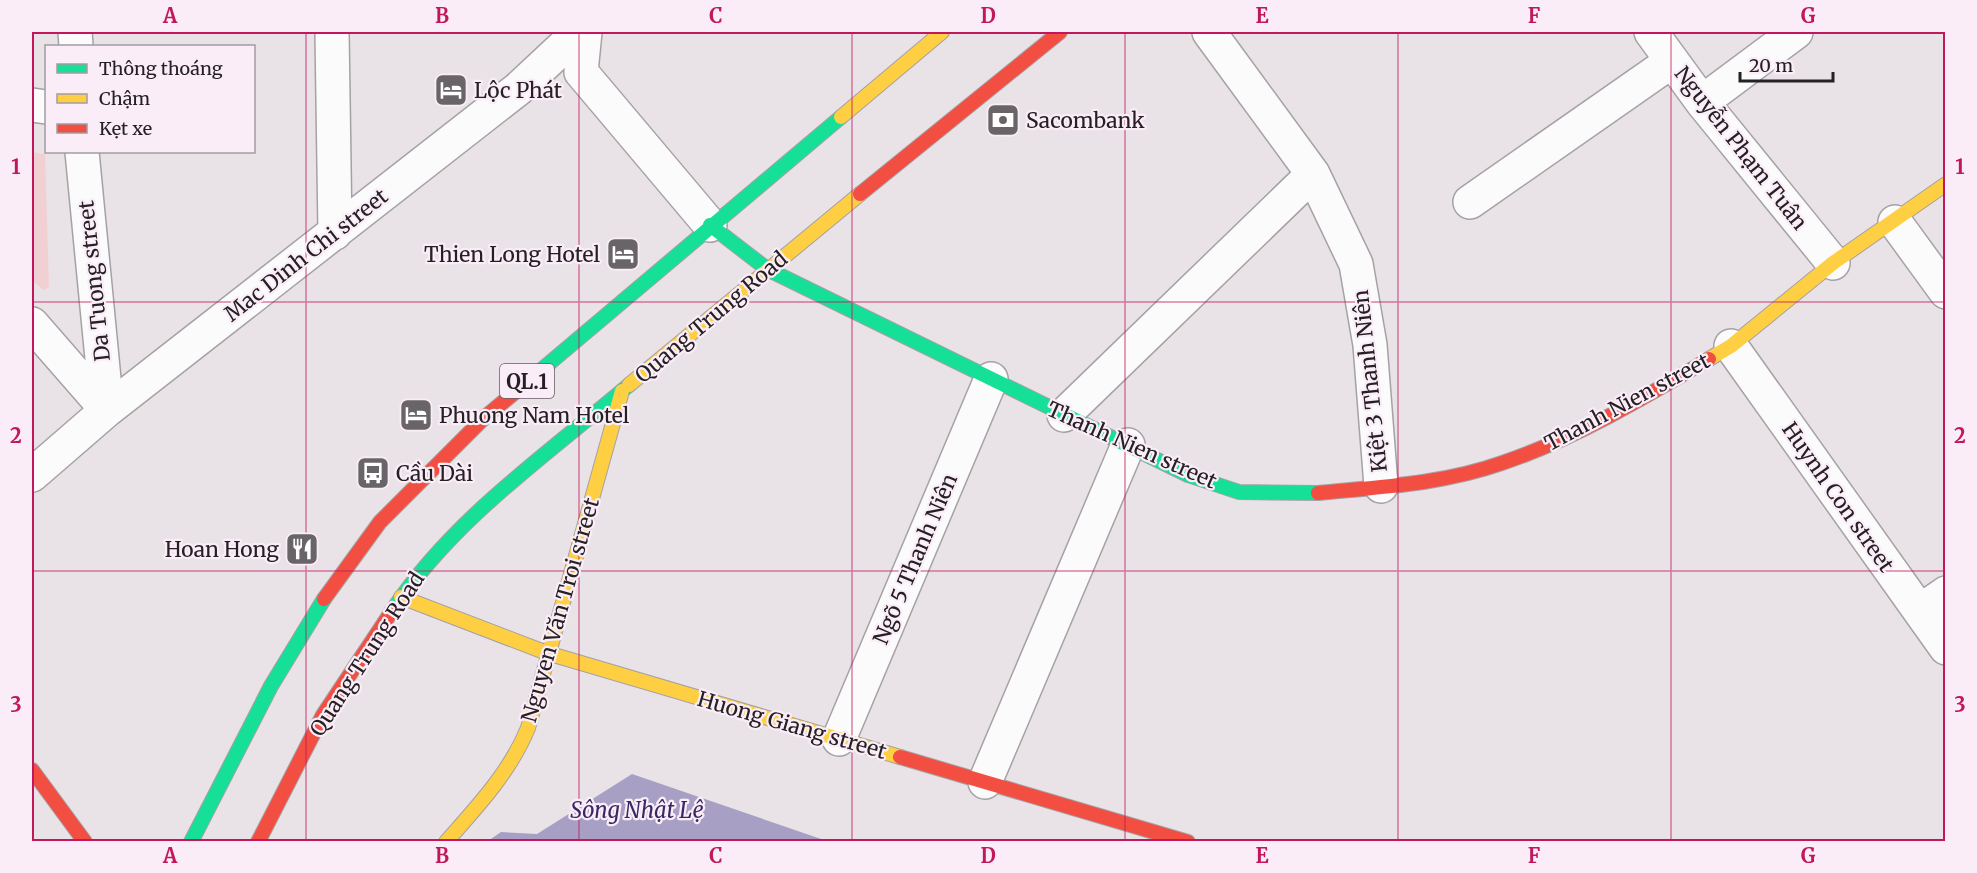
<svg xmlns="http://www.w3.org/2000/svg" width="1977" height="873" viewBox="0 0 1977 873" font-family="Merriweather,serif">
	<rect width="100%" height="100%" fill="#e9e3e8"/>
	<path fill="#f1d0d3" d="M32,152L45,154L49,287L44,290L32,281Z"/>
	<path fill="#a8a0c4" d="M632,774L827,841H488L501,832L537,834Z"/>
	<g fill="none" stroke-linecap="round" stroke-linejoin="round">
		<g stroke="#a5a1a4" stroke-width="36">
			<path id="street" d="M75,32L76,46
				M332,32L335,233
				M585,32L581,72L710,225
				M1209,32L1313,174L1356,264L1370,345L1381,486
				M1651,32L1702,102L1833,263
				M1702,102L1796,32
				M32,105L46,107
				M82,152L107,410
				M1470,202L1672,61
				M1895,222L1946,292
				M32,324L107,410
				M1731,346L1946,648
				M1064,415L1313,174
				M32,475L107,410L518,89L579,32
				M1920,611L1946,593
				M839,739L991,379
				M985,782L1128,445"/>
		</g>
		<g stroke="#a5a1a4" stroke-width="16">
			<path id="fast" d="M710,225L767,269
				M767,269L1188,475L1239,492L1318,493
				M514,393L841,117
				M392,611C452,520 546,455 629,385
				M191,842L271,686L324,599"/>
		</g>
		<g stroke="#a5a1a4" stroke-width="16">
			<path id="slow" d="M841,117L942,32
				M1709,359L1731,346L1833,263L1946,184
				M629,385L860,194
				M401,597L547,653L900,757
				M446,842C477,807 510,772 528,728L622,391"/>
		</g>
		<g stroke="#a5a1a4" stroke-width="16">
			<path id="jam" d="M860,194L1060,32
				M1318,493C1380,487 1443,484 1502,463C1576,438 1642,399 1709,359
				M324,599L380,522L484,418L514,393
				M900,757L1188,842
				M32,770L85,842
				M258,842L323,715L392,611"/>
		</g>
		<use href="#street" stroke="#fcfbfc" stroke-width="33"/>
		<use href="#fast" stroke="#16e098" stroke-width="14"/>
		<use href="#slow" stroke="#ffcf43" stroke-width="14"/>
		<use href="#jam" stroke="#f24e42" stroke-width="14"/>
	</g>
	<path fill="none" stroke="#c2185b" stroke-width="1.5" stroke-opacity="0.55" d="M306,32V842M579,32V842M852,32V842M1125,32V842M1398,32V842M1671,32V842M32,302H1946M32,571H1946"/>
	<defs>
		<g id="hotel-square" transform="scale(1.725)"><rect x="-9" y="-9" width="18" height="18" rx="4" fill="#696468" stroke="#faedf7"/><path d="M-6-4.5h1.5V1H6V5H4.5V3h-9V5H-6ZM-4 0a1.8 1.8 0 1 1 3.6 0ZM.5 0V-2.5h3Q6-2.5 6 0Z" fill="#fff"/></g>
		<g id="bank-square" transform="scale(1.725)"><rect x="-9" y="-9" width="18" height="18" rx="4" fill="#696468" stroke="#faedf7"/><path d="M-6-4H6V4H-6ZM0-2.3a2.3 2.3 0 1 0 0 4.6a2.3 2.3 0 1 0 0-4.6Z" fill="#fff"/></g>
		<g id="bus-square" transform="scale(1.725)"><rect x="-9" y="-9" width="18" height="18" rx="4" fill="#696468" stroke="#faedf7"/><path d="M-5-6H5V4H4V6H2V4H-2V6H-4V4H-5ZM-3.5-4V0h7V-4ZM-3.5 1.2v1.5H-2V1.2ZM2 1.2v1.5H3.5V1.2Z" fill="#fff"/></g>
		<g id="restaurant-square" transform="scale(1.725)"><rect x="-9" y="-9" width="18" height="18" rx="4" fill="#696468" stroke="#faedf7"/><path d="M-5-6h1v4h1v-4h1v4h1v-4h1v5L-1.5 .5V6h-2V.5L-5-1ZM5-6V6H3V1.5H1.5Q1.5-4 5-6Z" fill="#fff"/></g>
	</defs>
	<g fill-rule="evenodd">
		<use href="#hotel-square" x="451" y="90"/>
		<use href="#bank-square" x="1003" y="120"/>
		<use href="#hotel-square" x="623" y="254"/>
		<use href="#hotel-square" x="416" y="415"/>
		<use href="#bus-square" x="373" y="473"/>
		<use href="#restaurant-square" x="302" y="549"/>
	</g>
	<g text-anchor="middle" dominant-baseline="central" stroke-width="4.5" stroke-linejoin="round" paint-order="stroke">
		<rect fill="#faedf7" stroke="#645e63" stroke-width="1.5" x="500" y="364" width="54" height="34" rx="4.5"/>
		<g font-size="20" font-weight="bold" fill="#242023">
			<text x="527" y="381">QL.1</text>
		</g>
		<g font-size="21" fill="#242023" stroke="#faedf7" text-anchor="start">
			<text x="474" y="90">Lộc Phát</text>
			<text x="1026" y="120">Sacombank</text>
			<text x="600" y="254" text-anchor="end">Thien Long Hotel</text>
			<text x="439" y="415">Phuong Nam Hotel</text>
			<text x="396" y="473">Cầu Dài</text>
			<text x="279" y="549" text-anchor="end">Hoan Hong</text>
		</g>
		<g font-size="21" fill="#242023" stroke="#faedf7">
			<text transform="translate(1741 148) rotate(52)">Nguyễn Phạm Tuân</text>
			<text transform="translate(306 255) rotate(-38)">Mac Dinh Chi street</text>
			<text transform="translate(94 281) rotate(-96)">Da Tuong street</text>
			<text transform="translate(711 317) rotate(-40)">Quang Trung Road</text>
			<text transform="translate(1370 381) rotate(-96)">Kiệt 3 Thanh Niên</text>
			<text transform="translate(1627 402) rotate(-28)">Thanh Nien street</text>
			<text transform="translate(1132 445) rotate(24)">Thanh Nien street</text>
			<text transform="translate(1838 497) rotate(55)">Huynh Con street</text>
			<text transform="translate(915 559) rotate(-67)">Ngõ 5 Thanh Niên</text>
			<text transform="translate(560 610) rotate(-74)">Nguyen Văn Troi street</text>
			<text transform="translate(367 654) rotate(-57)">Quang Trung Road</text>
			<text transform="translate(792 725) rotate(16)">Huong Giang street</text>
		</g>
		<g font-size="22" font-style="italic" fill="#382966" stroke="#faedf7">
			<text x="637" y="810">Sông Nhật Lệ</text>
		</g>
	</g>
	<rect width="1977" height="873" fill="none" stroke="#faedf7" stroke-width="66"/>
	<rect x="45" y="45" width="210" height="108" fill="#faedf7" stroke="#a49ba2" stroke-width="1.5"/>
	<rect x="57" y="64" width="30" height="9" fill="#16e098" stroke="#a49ba2" stroke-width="1.5"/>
	<text x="99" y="75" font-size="18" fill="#242023">Thông thoáng</text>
	<rect x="57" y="94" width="30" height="9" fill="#ffcf43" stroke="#a49ba2" stroke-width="1.5"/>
	<text x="99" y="105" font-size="18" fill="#242023">Chậm</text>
	<rect x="57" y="124" width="30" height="9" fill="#f24e42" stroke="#a49ba2" stroke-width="1.5"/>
	<text x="99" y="135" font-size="18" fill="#242023">Kẹt xe</text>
	<path d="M1740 72v9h93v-9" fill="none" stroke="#242023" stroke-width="3"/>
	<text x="1749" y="72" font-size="18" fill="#242023" stroke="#faedf7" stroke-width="4.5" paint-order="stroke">20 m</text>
	<rect x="33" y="33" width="1911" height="807" fill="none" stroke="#c2185b" stroke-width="2"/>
	<g font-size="20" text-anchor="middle" font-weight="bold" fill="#c2185b">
		<text x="170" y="23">A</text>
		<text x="442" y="23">B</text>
		<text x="716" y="23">C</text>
		<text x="988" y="23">D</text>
		<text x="1262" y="23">E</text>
		<text x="1534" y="23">F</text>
		<text x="1808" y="23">G</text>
		<text x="16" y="174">1</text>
		<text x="1960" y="174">1</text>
		<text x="16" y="443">2</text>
		<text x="1960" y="443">2</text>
		<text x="16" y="712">3</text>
		<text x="1960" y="712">3</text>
		<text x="170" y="863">A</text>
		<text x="442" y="863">B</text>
		<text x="716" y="863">C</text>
		<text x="988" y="863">D</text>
		<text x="1262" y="863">E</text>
		<text x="1534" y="863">F</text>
		<text x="1808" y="863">G</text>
	</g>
</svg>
